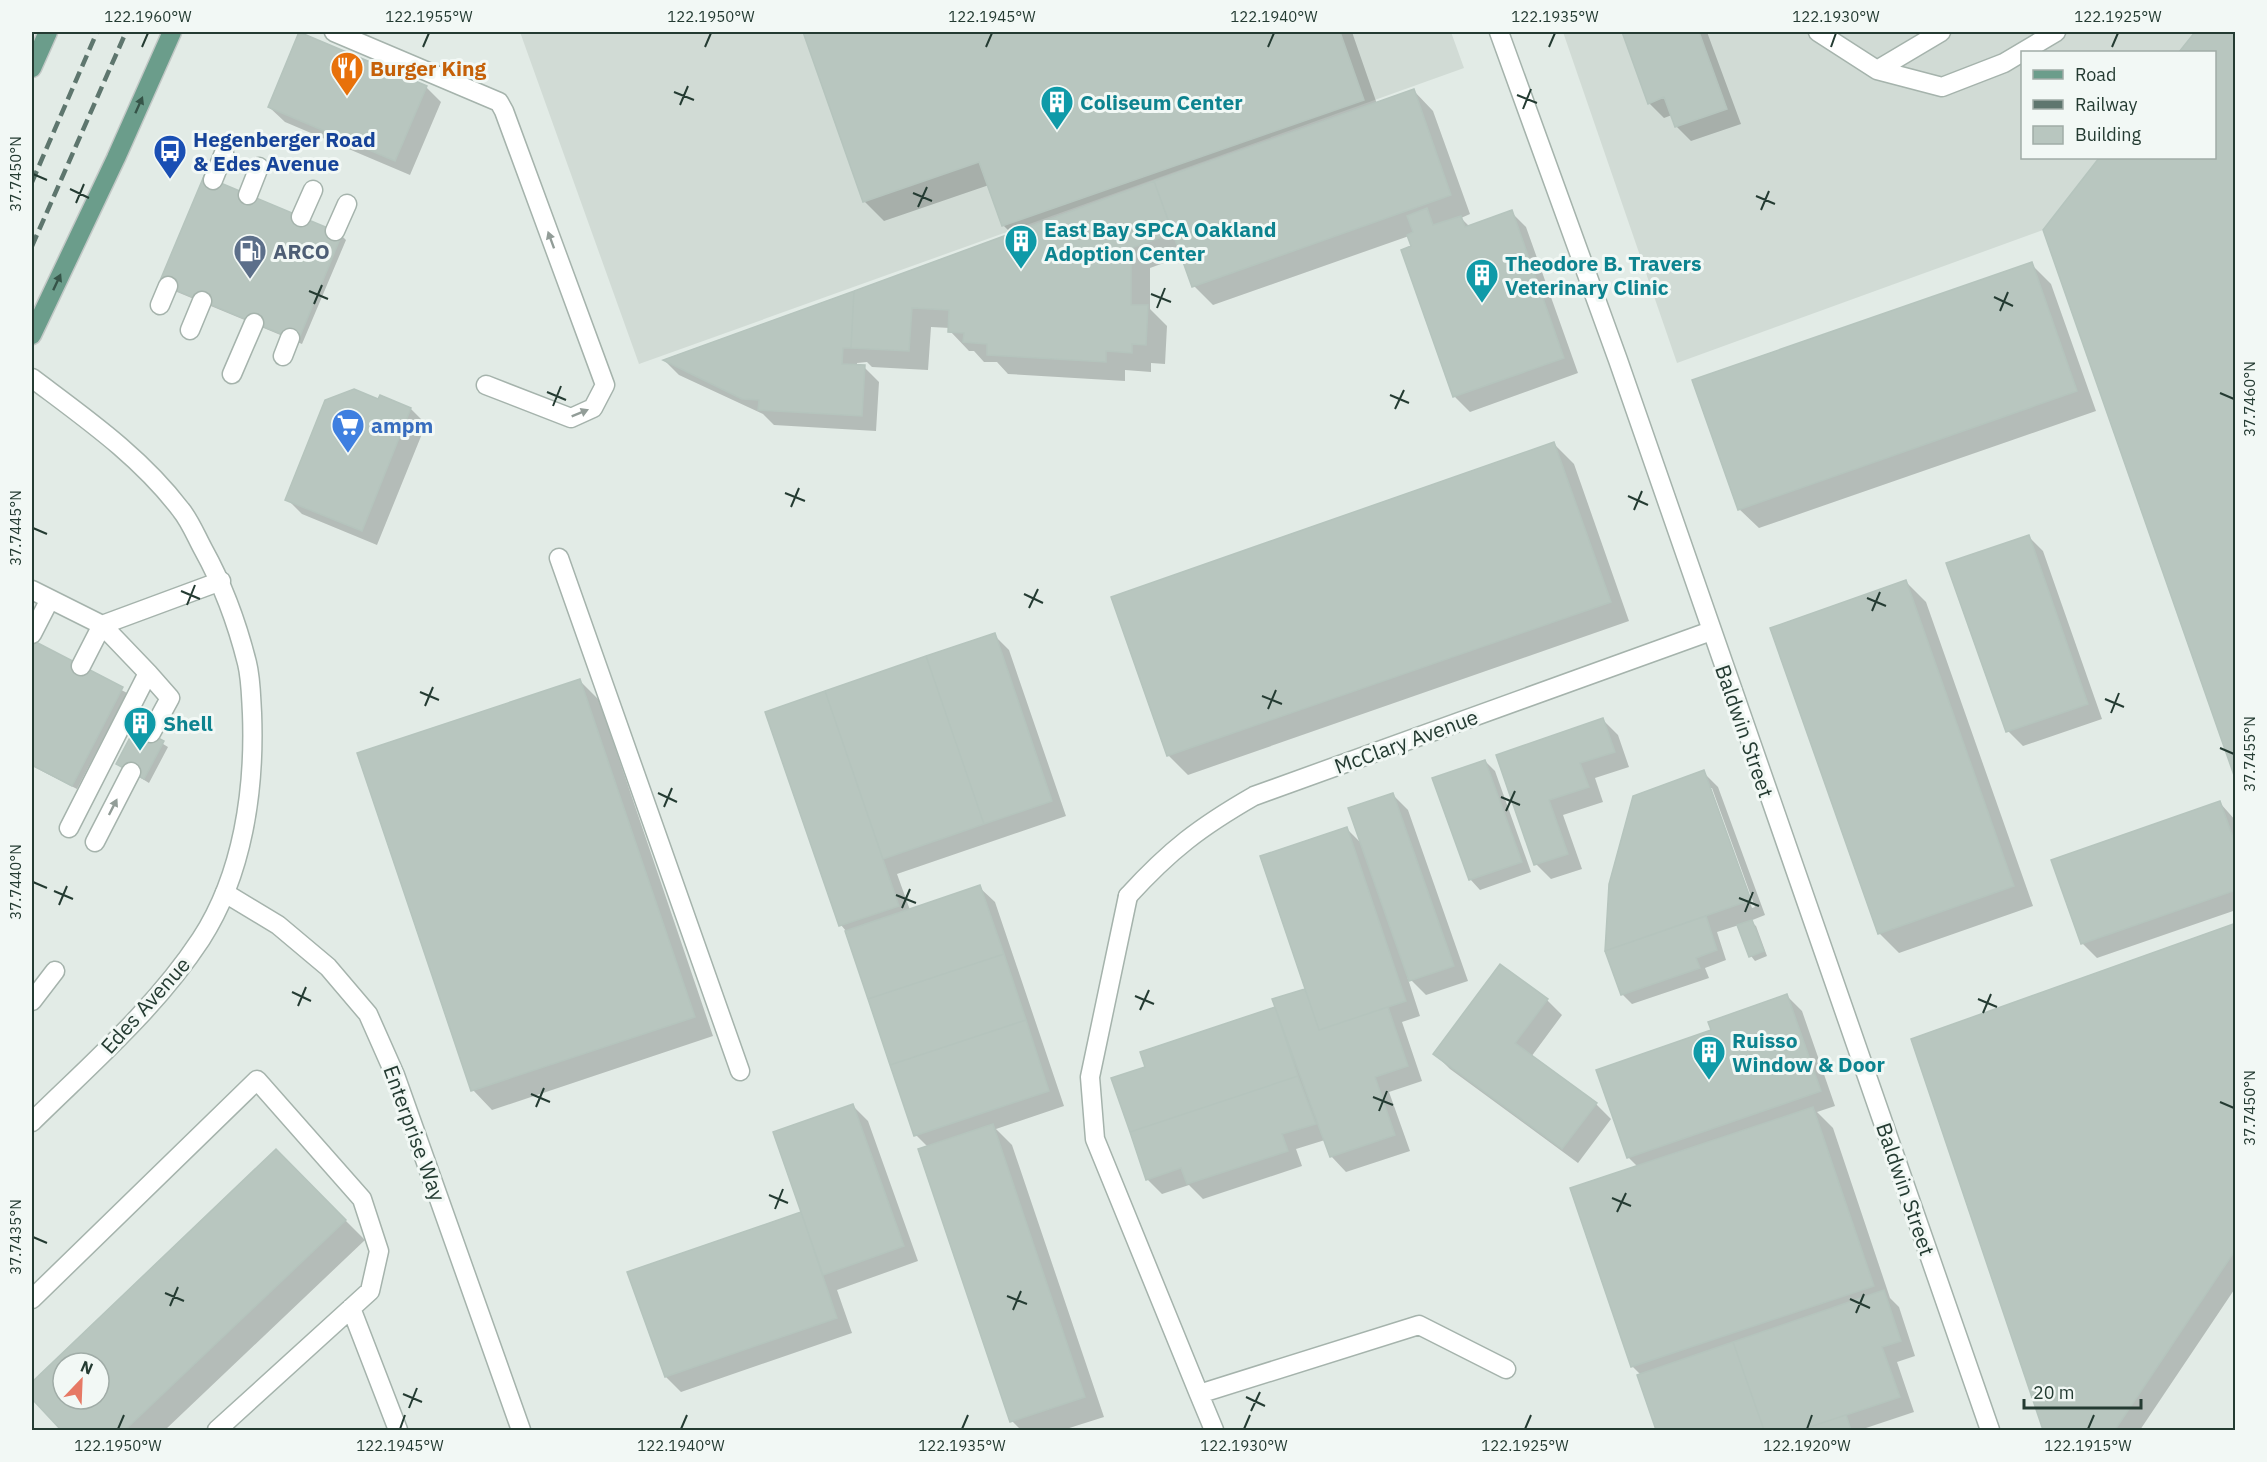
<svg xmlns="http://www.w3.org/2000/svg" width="2267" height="1462" viewBox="0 0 2267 1462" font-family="'IBM Plex Sans',sans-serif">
	<rect width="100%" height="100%" fill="#e2ebe6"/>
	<path fill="#d1dbd5" d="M520,32H1451L1464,68L639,364Z
		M1563,32H2195L2179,52H2022V158H2099L2043,230L1677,363Z"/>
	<path fill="#0003" fill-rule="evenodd" d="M805,32H1352L1377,104L1414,91L1433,111L1470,214L1461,218L1470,227L1511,212L1526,227L1578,373L1470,412L1455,397L1402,251L1413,247L1409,236L1213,305L1194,286L1183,256L1150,268V309L1167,326L1165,364L1151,363V372L1125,370V381L1008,374L997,362H984L974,351H969L950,331V328L931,327L928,370L872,367L867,362L857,363V366L864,367L879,382L876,431L774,425L763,414L679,375L665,361L1013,235L1003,225L989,185L884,221L864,201Z
		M1623,32H1707L1741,124L1691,141L1676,126L1672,115L1664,118L1649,103Z
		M2197,32H2236V777L2045,230L2101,158H2214V52H2181Z
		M426,87L441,102L410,175L285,122L269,107Z
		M341,235L346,240L302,344L165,287Z
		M2031,264L2051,284L2096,411L1759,528L1739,509Z
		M380,397L411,409L426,424L377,545L302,514L287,499Z
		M1554,444L1574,464L1629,621L1188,775L1168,755Z
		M2028,536L2043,551L2102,719L2023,746L2008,731Z
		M1906,582L1926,602L2033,906L1899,953L1879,933Z
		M994,635L1009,650L1066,816L897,874L910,910L979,887L995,902L1064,1106L996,1129L1012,1145L1104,1417L1063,1430H1021L1012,1421L928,1147L916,1135L846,931L841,925L767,713Z
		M32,642L127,693L77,789L32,766Z
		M580,681L599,700L713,1036L492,1110L473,1090L359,754Z
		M1603,720L1618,735L1629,767L1595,778L1603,802L1563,815L1582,869L1551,879L1536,864L1498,756Z
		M137,728L168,747L149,783L118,764Z
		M1485,761L1495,771L1531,872L1480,890L1470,879Z
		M1703,772L1718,787L1765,915L1750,921L1756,926L1767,956L1755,961L1751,956L1739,925L1717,932L1726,960L1705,968L1709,978L1632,1004L1622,994L1607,951L1610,885ZM1708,788H1712L1755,907L1752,908Z
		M1392,794L1408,810L1468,981L1426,995L1407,976L1420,1016L1402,1022L1422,1081L1389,1092L1410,1151L1346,1172L1331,1156L1325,1140L1296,1149L1302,1166L1203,1199L1189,1185L1162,1194L1147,1179V1068L1277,1008L1274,1000L1307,989L1347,829L1362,844Z
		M2220,803L2236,821V910L2097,958L2082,943Z
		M2236,924V1287L2140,1430H2045L1912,1040Z
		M1787,996L1802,1011L1835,1106L1817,1112L1833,1128L1890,1298L1899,1307L1915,1356L1897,1362L1914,1412L1860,1430H1658L1639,1376L1641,1375L1632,1366L1638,1167L1628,1157L1713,1031Z
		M1547,1000L1562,1015L1531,1057L1596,1104L1611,1119L1578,1163L1450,1069L1435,1054Z
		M853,1106L868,1121L918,1261L837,1290L852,1333L681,1392L666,1377L803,1213Z
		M276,1151L365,1240L165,1430H63L32,1397V1384ZM63,1363H99V1399H63Z"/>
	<path fill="#b8c6bf" stroke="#b5c4bd" stroke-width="1.5" fill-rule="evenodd" d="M299,32L427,86L395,161L268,107Z
		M803,32H1340L1364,100L1002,226L979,162L863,202Z
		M1622,32H1699L1727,109L1675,127L1664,97L1648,104Z
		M2195,32H2236V781L2043,230L2099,158H2214V52H2179Z
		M1414,89L1451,195L1192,287L1154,181Z
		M204,176L342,234L298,341L159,283Z
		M1154,181L1173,233L1131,248V305H1148L1146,345L1132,344V353L1106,351V362L987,355V344L963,342L964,333L948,332L949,310L912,308L909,351L851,348L854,291Z
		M1427,208L1433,225L1461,216L1465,227L1512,210L1564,358L1453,397L1401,250L1411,246L1407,235L1413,232L1407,216Z
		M2032,262L2077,391L1738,510L1692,380Z
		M854,291L851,348H843L842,364L865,365L862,416L758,410L759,400L742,399L663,360Z
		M354,389L378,399L380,395L411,408L362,531L285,500L325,400Z
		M1554,442L1611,602L1167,756L1111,597Z
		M2029,535L2088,704L2006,732L1946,563Z
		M1906,580L2014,886L1878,934L1770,628Z
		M995,633L1052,801L984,824L926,656Z
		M32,640L123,687L72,786L32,765Z
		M926,656L984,824L883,859L825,691Z
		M580,679L695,1017L471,1091L357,753Z
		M825,691L899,906L839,926L765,712Z
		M1603,718L1615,752L1580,763L1589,787L1549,800L1568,854L1534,865L1496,755Z
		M136,726L164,741L144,779L116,764Z
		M1485,760L1522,862L1469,880L1432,778Z
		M1704,770L1751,900L1605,951L1609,884L1633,796Z
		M1393,793L1454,966L1409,981L1348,808Z
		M2220,801L2236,846V890L2081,944L2051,860Z
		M1347,827L1406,1001L1319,1030L1260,856Z
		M980,885L1004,954L868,999L845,931Z
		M1706,916L1717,950L1696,958L1700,968L1621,995L1605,951Z
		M1752,920L1764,951L1749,957L1737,925Z
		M2236,923V1249L2115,1430H2043L1911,1039Z
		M1004,954L1026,1020L890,1065L868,999Z
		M1500,964L1548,999L1515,1043L1597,1103L1562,1149L1433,1054Z
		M1305,989L1319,1030L1388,1007L1408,1066L1375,1077L1395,1135L1330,1157L1272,999Z
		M1787,994L1821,1091L1627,1158L1596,1070L1711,1030L1708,1022Z
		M1275,1007L1298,1076L1130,1132L1111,1078L1145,1067L1140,1052Z
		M1026,1020L1049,1091L914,1136L890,1065Z
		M1298,1076L1316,1124L1282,1134L1288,1151L1187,1184L1181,1168L1146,1180L1130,1132Z
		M853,1104L904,1246L823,1275L773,1132Z
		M1813,1107L1874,1286L1631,1367L1570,1188Z
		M993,1124L1085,1397L1010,1422L918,1149Z
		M276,1149L346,1220L125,1430H61L32,1399V1382ZM63,1363H99V1399H63Z
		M801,1212L837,1318L665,1377L627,1272Z
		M1884,1290L1901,1341L1882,1347L1900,1397L1801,1430H1764L1733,1342Z
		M1733,1342L1764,1430H1656L1637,1375Z
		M1846,1415L1851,1430H1801Z"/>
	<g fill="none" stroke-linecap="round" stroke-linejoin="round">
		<g stroke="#a5b3ac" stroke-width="21">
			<path id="service" d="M334,32L499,102L504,111L605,385L593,408L571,418L486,385
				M1818,32L1877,70L1942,87L2004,63L2056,32
				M1877,70L1941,32
				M213,180L224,153
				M248,195L259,167
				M301,217L313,190
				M335,231L347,204
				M160,305L168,286
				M190,330L202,301
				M283,356L290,338
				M232,374L254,323
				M559,558L740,1071
				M32,590L102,625L221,581
				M32,634L50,599
				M148,673L170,698L151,733
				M69,828L148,673L102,625L81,666
				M95,842L131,772
				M1128,896L1090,1077L1095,1139L1199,1394
				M32,1001L55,971
				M32,1299L257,1080L362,1199L379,1251L370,1291L217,1430
				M351,1308L398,1430
				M1214,1430L1199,1394L1419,1325L1506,1369"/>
		</g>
		<g stroke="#a5b3ac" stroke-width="21">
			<path id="minor" d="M1499,32L1618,360L1990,1430
				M225,893L278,925L328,967L368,1014L395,1075L521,1430
				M1128,896C1170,850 1200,827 1254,796L1711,631"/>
		</g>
		<g stroke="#a5b3ac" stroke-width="21">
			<path id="tertiary" d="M32,378C85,418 140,456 181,510C190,521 196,536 203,549C223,585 237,623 247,663C251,679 251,697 252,713C255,790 243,874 201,939C155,1009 91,1064 32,1122"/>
		</g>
		<g stroke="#c2c8c6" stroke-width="21">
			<path id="primary" d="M32,68L48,32
				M32,335L116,158L172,32"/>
		</g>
		<use href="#service" stroke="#fff" stroke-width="18"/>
		<use href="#minor" stroke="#fff" stroke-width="18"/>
		<use href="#tertiary" stroke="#fff" stroke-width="18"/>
		<use href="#primary" stroke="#6b9d8b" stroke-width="18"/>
		<path stroke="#5e766e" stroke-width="4.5" stroke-dasharray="12 6" stroke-linecap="butt" d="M32,182L97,32
			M32,246L126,32"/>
	</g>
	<defs><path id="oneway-solid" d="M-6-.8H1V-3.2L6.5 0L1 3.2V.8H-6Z" transform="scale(1.5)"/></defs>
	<g fill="#365448">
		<use href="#oneway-solid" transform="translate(139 105) rotate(-66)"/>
		<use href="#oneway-solid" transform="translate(57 282) rotate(-65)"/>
	</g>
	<g fill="#929d98">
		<use href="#oneway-solid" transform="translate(551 240) rotate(-110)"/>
		<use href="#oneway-solid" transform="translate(580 413) rotate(-22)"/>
		<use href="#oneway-solid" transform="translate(113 807) rotate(-63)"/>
	</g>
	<path fill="none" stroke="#243b32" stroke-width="2" d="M142,47L148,33M423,47L429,33M705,47L711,33M986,47L992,33M1268,47L1274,33M1549,47L1555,33M1831,47L1836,33M2112,47L2118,33M674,92L694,100M1517,95L1537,103M680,105L688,86M1523,109L1531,89M33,174L47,180M70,189L89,198M913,193L932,201M1756,196L1775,204M76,203L84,184M918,207L927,187M1761,210L1769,191M309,291L328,299M1151,294L1171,302M1994,297L2013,306M314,304L322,285M1157,308L1165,288M2000,311L2008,292M547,392L566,400M2220,393L2234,399M1390,395L1409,403M553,406L561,386M1395,409L1404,390M785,493L805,501M1628,496L1648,505M791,507L799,488M1634,510L1642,491M33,528L47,534M181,591L200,599M1024,594L1043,603M1867,598L1886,606M187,605L195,585M1029,608L1038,589M1872,611L1880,592M420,692L439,700M1262,696L1282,704M2105,699L2124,707M425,706L433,687M1268,709L1276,690M2111,713L2119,693M2220,748L2234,754M658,793L677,802M1501,797L1520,805M664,807L672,788M1506,811L1515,791M33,882L47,888M54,891L73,899M896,895L916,903M1739,898L1759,906M59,905L67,886M902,908L910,889M1745,912L1753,892M292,992L311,1001M1135,996L1154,1004M1978,999L1997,1007M298,1006L306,987M1140,1010L1149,990M1983,1013L1991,994M531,1094L550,1102M1373,1097L1393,1105M2220,1102L2234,1108M536,1107L544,1088M1379,1111L1387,1091M769,1195L788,1203M1612,1198L1631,1206M775,1209L783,1189M1617,1212L1626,1193M33,1237L47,1243M165,1293L184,1301M1007,1296L1027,1304M1850,1299L1870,1308M170,1306L178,1287M1013,1310L1021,1291M1856,1313L1864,1294M403,1394L422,1402M1246,1397L1265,1406M409,1408L417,1388M1251,1411L1260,1392M118,1429L124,1415M400,1429L405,1415M681,1429L687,1415M962,1429L968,1415M1244,1429L1250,1415M1525,1429L1531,1415M1807,1429L1812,1415M2088,1429L2094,1415"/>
	<defs>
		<g id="restaurant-pin" transform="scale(1.725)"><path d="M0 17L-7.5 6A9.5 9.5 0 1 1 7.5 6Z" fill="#e8710a" stroke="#f2f8f5"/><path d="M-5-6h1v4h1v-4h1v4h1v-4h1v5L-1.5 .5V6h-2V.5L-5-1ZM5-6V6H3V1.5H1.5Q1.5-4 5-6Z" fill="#fff"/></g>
		<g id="building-pin" transform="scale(1.725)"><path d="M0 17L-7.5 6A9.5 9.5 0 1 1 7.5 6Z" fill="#0f9aa8" stroke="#f2f8f5"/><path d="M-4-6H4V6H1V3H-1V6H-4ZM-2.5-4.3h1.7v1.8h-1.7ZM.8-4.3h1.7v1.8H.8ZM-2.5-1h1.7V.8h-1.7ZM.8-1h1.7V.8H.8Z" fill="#fff"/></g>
		<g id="bus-pin" transform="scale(1.725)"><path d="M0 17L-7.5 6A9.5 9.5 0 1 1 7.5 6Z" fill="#1a4fb4" stroke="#f2f8f5"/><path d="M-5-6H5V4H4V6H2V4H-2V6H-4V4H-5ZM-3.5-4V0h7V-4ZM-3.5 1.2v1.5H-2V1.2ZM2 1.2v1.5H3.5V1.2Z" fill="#fff"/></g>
		<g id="fuel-pin" transform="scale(1.725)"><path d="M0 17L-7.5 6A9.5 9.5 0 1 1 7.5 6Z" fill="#5c6f8a" stroke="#f2f8f5"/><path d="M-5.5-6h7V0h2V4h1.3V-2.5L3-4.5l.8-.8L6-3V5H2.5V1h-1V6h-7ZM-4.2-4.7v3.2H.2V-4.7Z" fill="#fff"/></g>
		<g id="supermarket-pin" transform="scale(1.725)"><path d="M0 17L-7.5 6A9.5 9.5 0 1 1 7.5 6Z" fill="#3f7fe0" stroke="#f2f8f5"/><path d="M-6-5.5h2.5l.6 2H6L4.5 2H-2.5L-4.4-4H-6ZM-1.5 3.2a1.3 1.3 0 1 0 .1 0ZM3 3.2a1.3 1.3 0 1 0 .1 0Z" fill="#fff"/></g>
	</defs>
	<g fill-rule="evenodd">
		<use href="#restaurant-pin" x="347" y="68"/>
		<use href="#building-pin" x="1057" y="102"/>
		<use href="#bus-pin" x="170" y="151"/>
		<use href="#building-pin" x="1021" y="241"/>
		<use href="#fuel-pin" x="250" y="251"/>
		<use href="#building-pin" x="1482" y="275"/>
		<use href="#supermarket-pin" x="348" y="425"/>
		<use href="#building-pin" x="140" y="723"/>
		<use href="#building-pin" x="1709" y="1052"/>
	</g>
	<g text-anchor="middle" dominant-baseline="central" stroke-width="6" stroke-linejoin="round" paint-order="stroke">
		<g font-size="21" font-weight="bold" fill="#c56008" stroke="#f2f8f5" text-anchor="start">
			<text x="370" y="68">Burger King</text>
		</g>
		<g font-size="21" font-weight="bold" fill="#0d838f" stroke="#f2f8f5" text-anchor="start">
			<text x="1080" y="102">Coliseum Center</text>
			<text x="1044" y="229">East Bay SPCA Oakland<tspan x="1044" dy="24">Adoption Center</tspan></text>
			<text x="1505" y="263">Theodore B. Travers<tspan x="1505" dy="24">Veterinary Clinic</tspan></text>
			<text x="163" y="723">Shell</text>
			<text x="1732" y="1040">Ruisso<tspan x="1732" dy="24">Window &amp; Door</tspan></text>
		</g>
		<g font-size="21" font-weight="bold" fill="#164399" stroke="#f2f8f5" text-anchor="start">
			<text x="193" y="139">Hegenberger Road<tspan x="193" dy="24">&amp; Edes Avenue</tspan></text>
		</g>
		<g font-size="21" font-weight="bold" fill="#4e5e75" stroke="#f2f8f5" text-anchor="start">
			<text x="273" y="251">ARCO</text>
		</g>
		<g font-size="21" font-weight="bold" fill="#366cbe" stroke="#f2f8f5" text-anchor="start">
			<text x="371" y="425">ampm</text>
		</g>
		<g font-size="21" fill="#243b32" stroke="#f2f8f5">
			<text transform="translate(1745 731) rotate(71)">Baldwin Street</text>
			<text transform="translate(1406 741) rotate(-20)">McClary Avenue</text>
			<text transform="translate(145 1005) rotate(-48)">Edes Avenue</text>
			<text transform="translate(415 1133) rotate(70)">Enterprise Way</text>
			<text transform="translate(1906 1189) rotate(71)">Baldwin Street</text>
		</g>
	</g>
	<rect width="2267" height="1462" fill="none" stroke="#f2f8f5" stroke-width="66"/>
	<rect x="2021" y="51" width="195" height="108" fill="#f2f8f5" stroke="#a0aca7" stroke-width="1.5"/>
	<rect x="2033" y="70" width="30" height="9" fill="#6b9d8b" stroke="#a0aca7" stroke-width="1.5"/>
	<text x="2075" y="81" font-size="18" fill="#243b32">Road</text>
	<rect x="2033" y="100" width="30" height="9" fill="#5e766e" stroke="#a0aca7" stroke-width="1.5"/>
	<text x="2075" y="111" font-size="18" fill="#243b32">Railway</text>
	<rect x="2033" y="126" width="30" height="18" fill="#b8c6bf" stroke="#a0aca7" stroke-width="1.5"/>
	<text x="2075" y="141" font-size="18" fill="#243b32">Building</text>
	<g transform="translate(81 1381) rotate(23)"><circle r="28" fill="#f2f8f5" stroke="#a0aca7" stroke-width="1.5"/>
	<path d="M0-4.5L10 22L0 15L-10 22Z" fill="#e67965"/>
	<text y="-9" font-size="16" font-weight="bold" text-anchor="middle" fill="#243b32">N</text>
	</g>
	<path d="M2024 1399v9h117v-9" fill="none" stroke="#243b32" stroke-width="3"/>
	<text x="2033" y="1399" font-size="18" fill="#243b32" stroke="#f2f8f5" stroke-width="4.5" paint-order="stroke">20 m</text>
	<rect x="33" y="33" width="2201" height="1396" fill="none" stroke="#243b32" stroke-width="2"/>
	<g font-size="15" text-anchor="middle" fill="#243b32">
		<text x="148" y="22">122.1960°W</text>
		<text x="429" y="22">122.1955°W</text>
		<text x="711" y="22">122.1950°W</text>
		<text x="992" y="22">122.1945°W</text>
		<text x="1274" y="22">122.1940°W</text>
		<text x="1555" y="22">122.1935°W</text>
		<text x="1836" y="22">122.1930°W</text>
		<text x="2118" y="22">122.1925°W</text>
		<text transform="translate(16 174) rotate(-90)" y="5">37.7450°N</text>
		<text transform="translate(2250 399) rotate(-90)" y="5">37.7460°N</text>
		<text transform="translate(16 528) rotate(-90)" y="5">37.7445°N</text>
		<text transform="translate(2250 754) rotate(-90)" y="5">37.7455°N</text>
		<text transform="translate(16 882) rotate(-90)" y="5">37.7440°N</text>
		<text transform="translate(2250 1108) rotate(-90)" y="5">37.7450°N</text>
		<text transform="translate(16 1237) rotate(-90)" y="5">37.7435°N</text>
		<text x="118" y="1451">122.1950°W</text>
		<text x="400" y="1451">122.1945°W</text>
		<text x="681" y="1451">122.1940°W</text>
		<text x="962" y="1451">122.1935°W</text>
		<text x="1244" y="1451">122.1930°W</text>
		<text x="1525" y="1451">122.1925°W</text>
		<text x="1807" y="1451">122.1920°W</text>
		<text x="2088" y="1451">122.1915°W</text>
	</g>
</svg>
